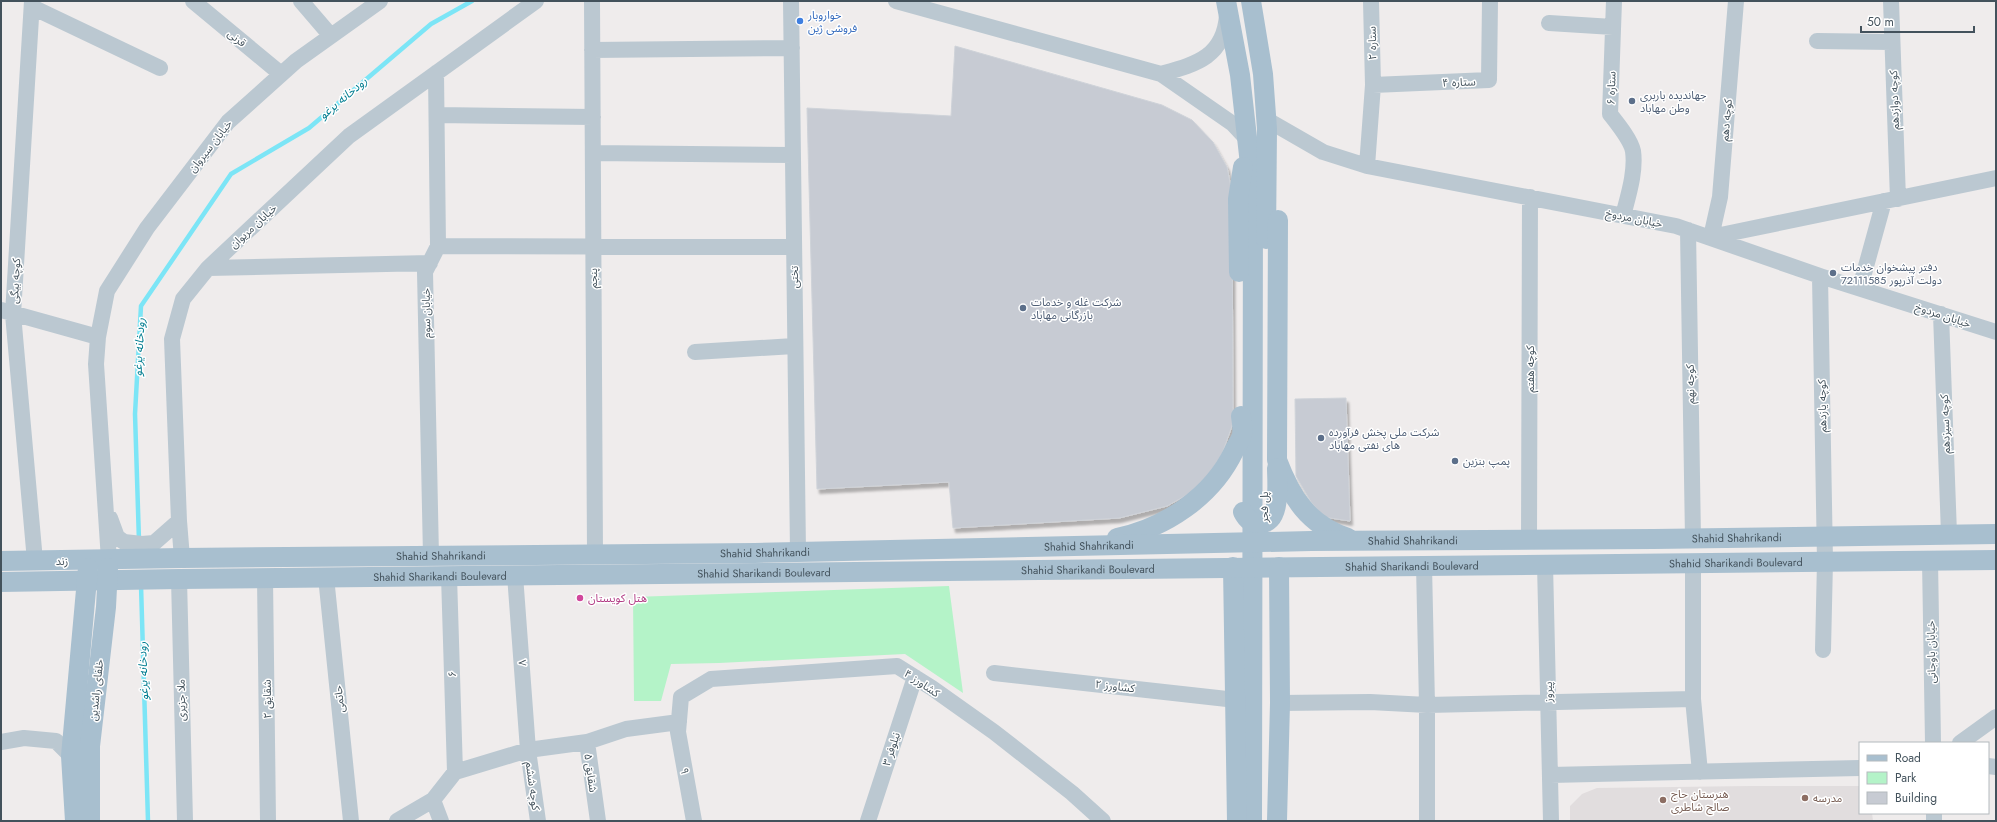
<svg xmlns="http://www.w3.org/2000/svg" width="1997" height="822" viewBox="0 0 1997 822" font-family="Jost,'Noto Sans Arabic',sans-serif">
	<defs>
		<filter id="shadow"><feDropShadow dx="2.5" dy="4.5" stdDeviation="1" flood-color="#0004"/></filter>
	</defs>
	<rect width="100%" height="100%" fill="#efecec"/>
	<path fill="#e1ddde" d="M1750,786H1860V813H1872L1873,821H1570V806L1582,794L1597,788Z"/>
	<path fill="#b4f3c8" d="M949,586L963,693L905,654L719,663L671,664L661,701H634L633,597Z"/>
	<g fill="none" stroke-linecap="round" stroke-linejoin="round">
		<path stroke="#7ce5f6" stroke-width="4.5" d="M139,541L135,414L141,306L231,174L309,128L431,24L472,1
			M141,585L148,821"/>
	</g>
	<path fill="#c7cbd3" stroke="#cfd3d9" filter="url(#shadow)" d="M955,46L1162,105L1192,120L1213,142L1227,167L1232,193L1233,423L1222,454L1208,476L1192,492L1167,506L1119,518L953,528L949,482L817,489L807,108L951,116Z
		M1346,398L1350,521L1324,517L1311,502L1296,476L1295,399Z"/>
	<g fill="none" stroke-linecap="round" stroke-linejoin="round">
		<path stroke="#bbc8d1" stroke-width="16" d="M32,1L13,314L35,561
			M193,1L281,74
			M301,1L331,36
			M592,1L595,554
			M791,1L798,552
			M896,1L1161,74L1233,124L1247,139
			M1614,1L1610,114C1617,123 1631,140 1633,151C1636,172 1628,196 1623,216
			M1736,1L1720,197L1711,237L1996,178
			M1891,1L1898,199
			M32,7L160,68
			M1549,23L1613,27
			M1817,41L1892,42
			M592,50L792,48
			M1161,74C1196,64 1224,57 1227,15
			M1373,85L1489,80L1490,1
			M437,115L593,117
			M1269,121L1323,152L1367,166L1676,226L1820,276L1996,332
			M593,153L793,155
			M1367,166L1373,85L1371,1
			M1688,230L1693,539
			M438,246L794,247
			M208,268L430,263
			M1820,276L1825,561L1823,650
			M1860,288L1884,201
			M1,310L98,337
			M1941,314L1949,534
			M695,352L794,346
			M110,518L117,537L124,542L142,544L154,543L179,521
			M1529,540L1530,197
			M431,556L425,272L438,246L436,73
			M182,558L179,521L172,339L183,299L208,268L349,136L536,1
			M109,560L96,364L98,337L107,291L147,228L228,122L296,61L380,1
			M1930,560L1933,743
			M1545,564L1551,821
			M1424,565L1427,705L1693,699V562
			M515,575L528,750L538,821
			M449,576L455,772
			M326,577L351,821
			M265,578L268,821
			M179,579L185,821
			M994,673L1236,700
			M1693,699L1700,772
			M1280,703L1370,702L1427,705V821
			M1,742L24,738L56,741L71,756
			M1960,743L1996,717
			M1988,766L1996,767
			M455,772L528,750L587,742
			M1550,775L1860,768
			M433,800L441,821
			M1934,813V821
			M397,821L433,800L455,772
			M598,821L587,742L626,729L679,722
			M694,821L678,732L681,697L711,679L897,666L932,688L994,732L1072,793L1103,821
			M868,821L915,677"/>
		<g stroke="#a8bfcf" stroke-width="20">
			<path d="M1226,1L1240,75L1253,191L1252,821"/>
			<path d="M1251,1L1263,74L1267,129L1266,239"/>
			<path d="M1278,220L1277,460C1291,497 1308,525 1348,538"/>
			<path d="M1239,272L1238,199L1243,167"/>
			<path d="M1243,512C1246,518 1251,523 1258,523C1282,526 1277,483 1277,468"/>
			<path d="M1117,538C1165,528 1212,497 1234,451C1236,446 1241,440 1242,435C1243,429 1242,422 1241,416"/>
			<path id="s1" d="M1,561L182,558L755,553L1311,541L1654,539L1996,534"/>
			<path d="M1233,567L1237,821"/>
			<path id="s2" d="M1,582L179,579L1996,560"/>
			<path d="M75,821L71,756L88,568"/>
			<path d="M90,821V746L106,607L108,568"/>
			<path d="M1277,821L1280,703L1279,567"/>
		</g>
	</g>
	<circle fill="#3f7fe0" stroke="#fff" stroke-width="1.5" cx="800" cy="21" r="4"/>
	<g fill="#5c6f8a" stroke="#fff" stroke-width="1.5">
		<circle cx="1632" cy="101" r="4"/>
		<circle cx="1833" cy="273" r="4"/>
		<circle cx="1023" cy="308" r="4"/>
		<circle cx="1321" cy="438" r="4"/>
		<circle cx="1455" cy="461" r="4"/>
	</g>
	<circle fill="#d1479c" stroke="#fff" stroke-width="1.5" cx="580" cy="598" r="4"/>
	<g fill="#8d6e63" stroke="#fff" stroke-width="1.5">
		<circle cx="1805" cy="798" r="4"/>
		<circle cx="1663" cy="800" r="4"/>
	</g>
	<g text-anchor="middle" dominant-baseline="central" stroke-width="3" stroke-linejoin="round" paint-order="stroke">
		<g font-size="11" fill="#366cbe" stroke="#fff" text-anchor="start">
			<text x="808" y="15">خواروبار<tspan x="808" dy="13">فروشی ژین</tspan></text>
		</g>
		<g font-size="11" fill="#43525c" stroke="#fff">
			<text transform="translate(237 38) rotate(39)">قرنی</text>
			<text transform="translate(1372 43) rotate(-91)">ستاره ۲</text>
			<text transform="translate(1459 82) rotate(-2)">ستاره ۴</text>
			<text transform="translate(1611 88) rotate(-88)">ستاره ۶</text>
			<text transform="translate(1894 100) rotate(-92)">کوچه دوازدهم</text>
			<text transform="translate(1726 120) rotate(-85)">کوچه دهم</text>
			<text transform="translate(210 146) rotate(-52)">خیابان سیروان</text>
			<text transform="translate(1634 218) rotate(11)">خیابان مردوخ</text>
			<text transform="translate(253 226) rotate(-43)">خیابان مریوان</text>
			<text transform="translate(794 277) rotate(-90)">تختی</text>
			<text transform="translate(593 278) rotate(-90)">پنجم</text>
			<text transform="translate(15 281) rotate(-87)">کوچه بیگی</text>
			<text transform="translate(426 313) rotate(-91)">خیابان سوم</text>
			<text transform="translate(1943 315) rotate(18)">خیابان مردوخ</text>
			<text transform="translate(1530 369) rotate(-90)">کوچه هفتم</text>
			<text transform="translate(1690 384) rotate(-91)">کوچه نهم</text>
			<text transform="translate(1822 406) rotate(-91)">کوچه یازدهم</text>
			<text transform="translate(1945 424) rotate(-92)">کوچه سیزدهم</text>
			<text transform="translate(1264 507) rotate(-90)">پل فجر</text>
			<text stroke="none"><textPath href="#s1" startOffset="1736">Shahid Shahrikandi</textPath></text>
			<text stroke="none"><textPath href="#s1" startOffset="1412">Shahid Shahrikandi</textPath></text>
			<text stroke="none"><textPath href="#s1" startOffset="1088">Shahid Shahrikandi</textPath></text>
			<text stroke="none"><textPath href="#s1" startOffset="764">Shahid Shahrikandi</textPath></text>
			<text stroke="none"><textPath href="#s1" startOffset="440">Shahid Shahrikandi</textPath></text>
			<text transform="translate(62 561) rotate(-1)">زند</text>
			<text stroke="none"><textPath href="#s2" startOffset="1735">Shahid Sharikandi Boulevard</textPath></text>
			<text stroke="none"><textPath href="#s2" startOffset="1411">Shahid Sharikandi Boulevard</textPath></text>
			<text stroke="none"><textPath href="#s2" startOffset="1087">Shahid Sharikandi Boulevard</textPath></text>
			<text stroke="none"><textPath href="#s2" startOffset="763">Shahid Sharikandi Boulevard</textPath></text>
			<text stroke="none"><textPath href="#s2" startOffset="439">Shahid Sharikandi Boulevard</textPath></text>
			<text transform="translate(1931 652) rotate(-91)">خیابان باوجانی</text>
			<text transform="translate(522 663) rotate(-94)">۸</text>
			<text transform="translate(452 674) rotate(-92)">۶</text>
			<text transform="translate(922 683) rotate(34)">کشاورز ۴</text>
			<text transform="translate(1115 686) rotate(7)">کشاورز ۲</text>
			<text transform="translate(96 690) rotate(-84)">خلفای راشدین</text>
			<text transform="translate(1548 692) rotate(-91)">پیروز</text>
			<text transform="translate(267 699) rotate(-91)">شقایق ۲</text>
			<text transform="translate(339 699) rotate(-96)">حاتمی</text>
			<text transform="translate(181 700) rotate(-91)">ملا جزیری</text>
			<text transform="translate(891 749) rotate(-72)">نیلوفر ۳</text>
			<text transform="translate(685 771) rotate(80)">۹</text>
			<text transform="translate(591 773) rotate(82)">شقایق ۵</text>
			<text transform="translate(533 786) rotate(82)">کوچه ششم</text>
		</g>
		<g font-size="11" fill="#4e5e75" stroke="#fff" text-anchor="start">
			<text x="1640" y="95">جهاندیده باربری<tspan x="1640" dy="13">وطن مهاباد</tspan></text>
			<text x="1841" y="267">دفتر پیشخوان خدمات<tspan x="1841" dy="13">دولت آذرپور 72111585</tspan></text>
			<text x="1031" y="302">شرکت غله و خدمات<tspan x="1031" dy="13">بازرگانی مهاباد</tspan></text>
			<text x="1329" y="432">شرکت ملی پخش فرآورده<tspan x="1329" dy="13">های نفتی مهاباد</tspan></text>
			<text x="1463" y="461">پمپ بنزین</text>
		</g>
		<g font-size="11" fill="#b23c85" stroke="#fff" text-anchor="start">
			<text x="588" y="598">هتل کویستان</text>
		</g>
		<g font-size="11" fill="#785e54" stroke="#fff" text-anchor="start">
			<text x="1671" y="794">هنرستان حاج<tspan x="1671" dy="13">صالح شاطری</tspan></text>
			<text x="1813" y="798">مدرسه</text>
		</g>
		<g font-size="12" font-style="italic" fill="#037e91" stroke="#fff">
			<text transform="translate(343 98) rotate(-40)">رودخانه یرغو</text>
			<text transform="translate(139 347) rotate(-87)">رودخانه یرغو</text>
			<text transform="translate(143 671) rotate(-92)">رودخانه یرغو</text>
		</g>
	</g>
	<rect width="1997" height="822" fill="none" stroke="#43525c" stroke-width="4"/>
	<rect x="1859" y="742" width="130" height="72" fill="#ffffff" stroke="#b4babe"/>
	<rect x="1867" y="755" width="20" height="6" fill="#a8bfcf" stroke="#b4babe"/>
	<text x="1895" y="762" font-size="12" fill="#43525c">Road</text>
	<rect x="1867" y="772" width="20" height="12" fill="#b4f3c8" stroke="#b4babe"/>
	<text x="1895" y="782" font-size="12" fill="#43525c">Park</text>
	<rect x="1867" y="792" width="20" height="12" fill="#c7cbd3" stroke="#b4babe"/>
	<text x="1895" y="802" font-size="12" fill="#43525c">Building</text>
	<path d="M1861 26v6h113v-6" fill="none" stroke="#43525c" stroke-width="2"/>
	<text x="1867" y="26" font-size="12" fill="#43525c" stroke="#ffffff" stroke-width="3" paint-order="stroke">50 m</text>
</svg>
